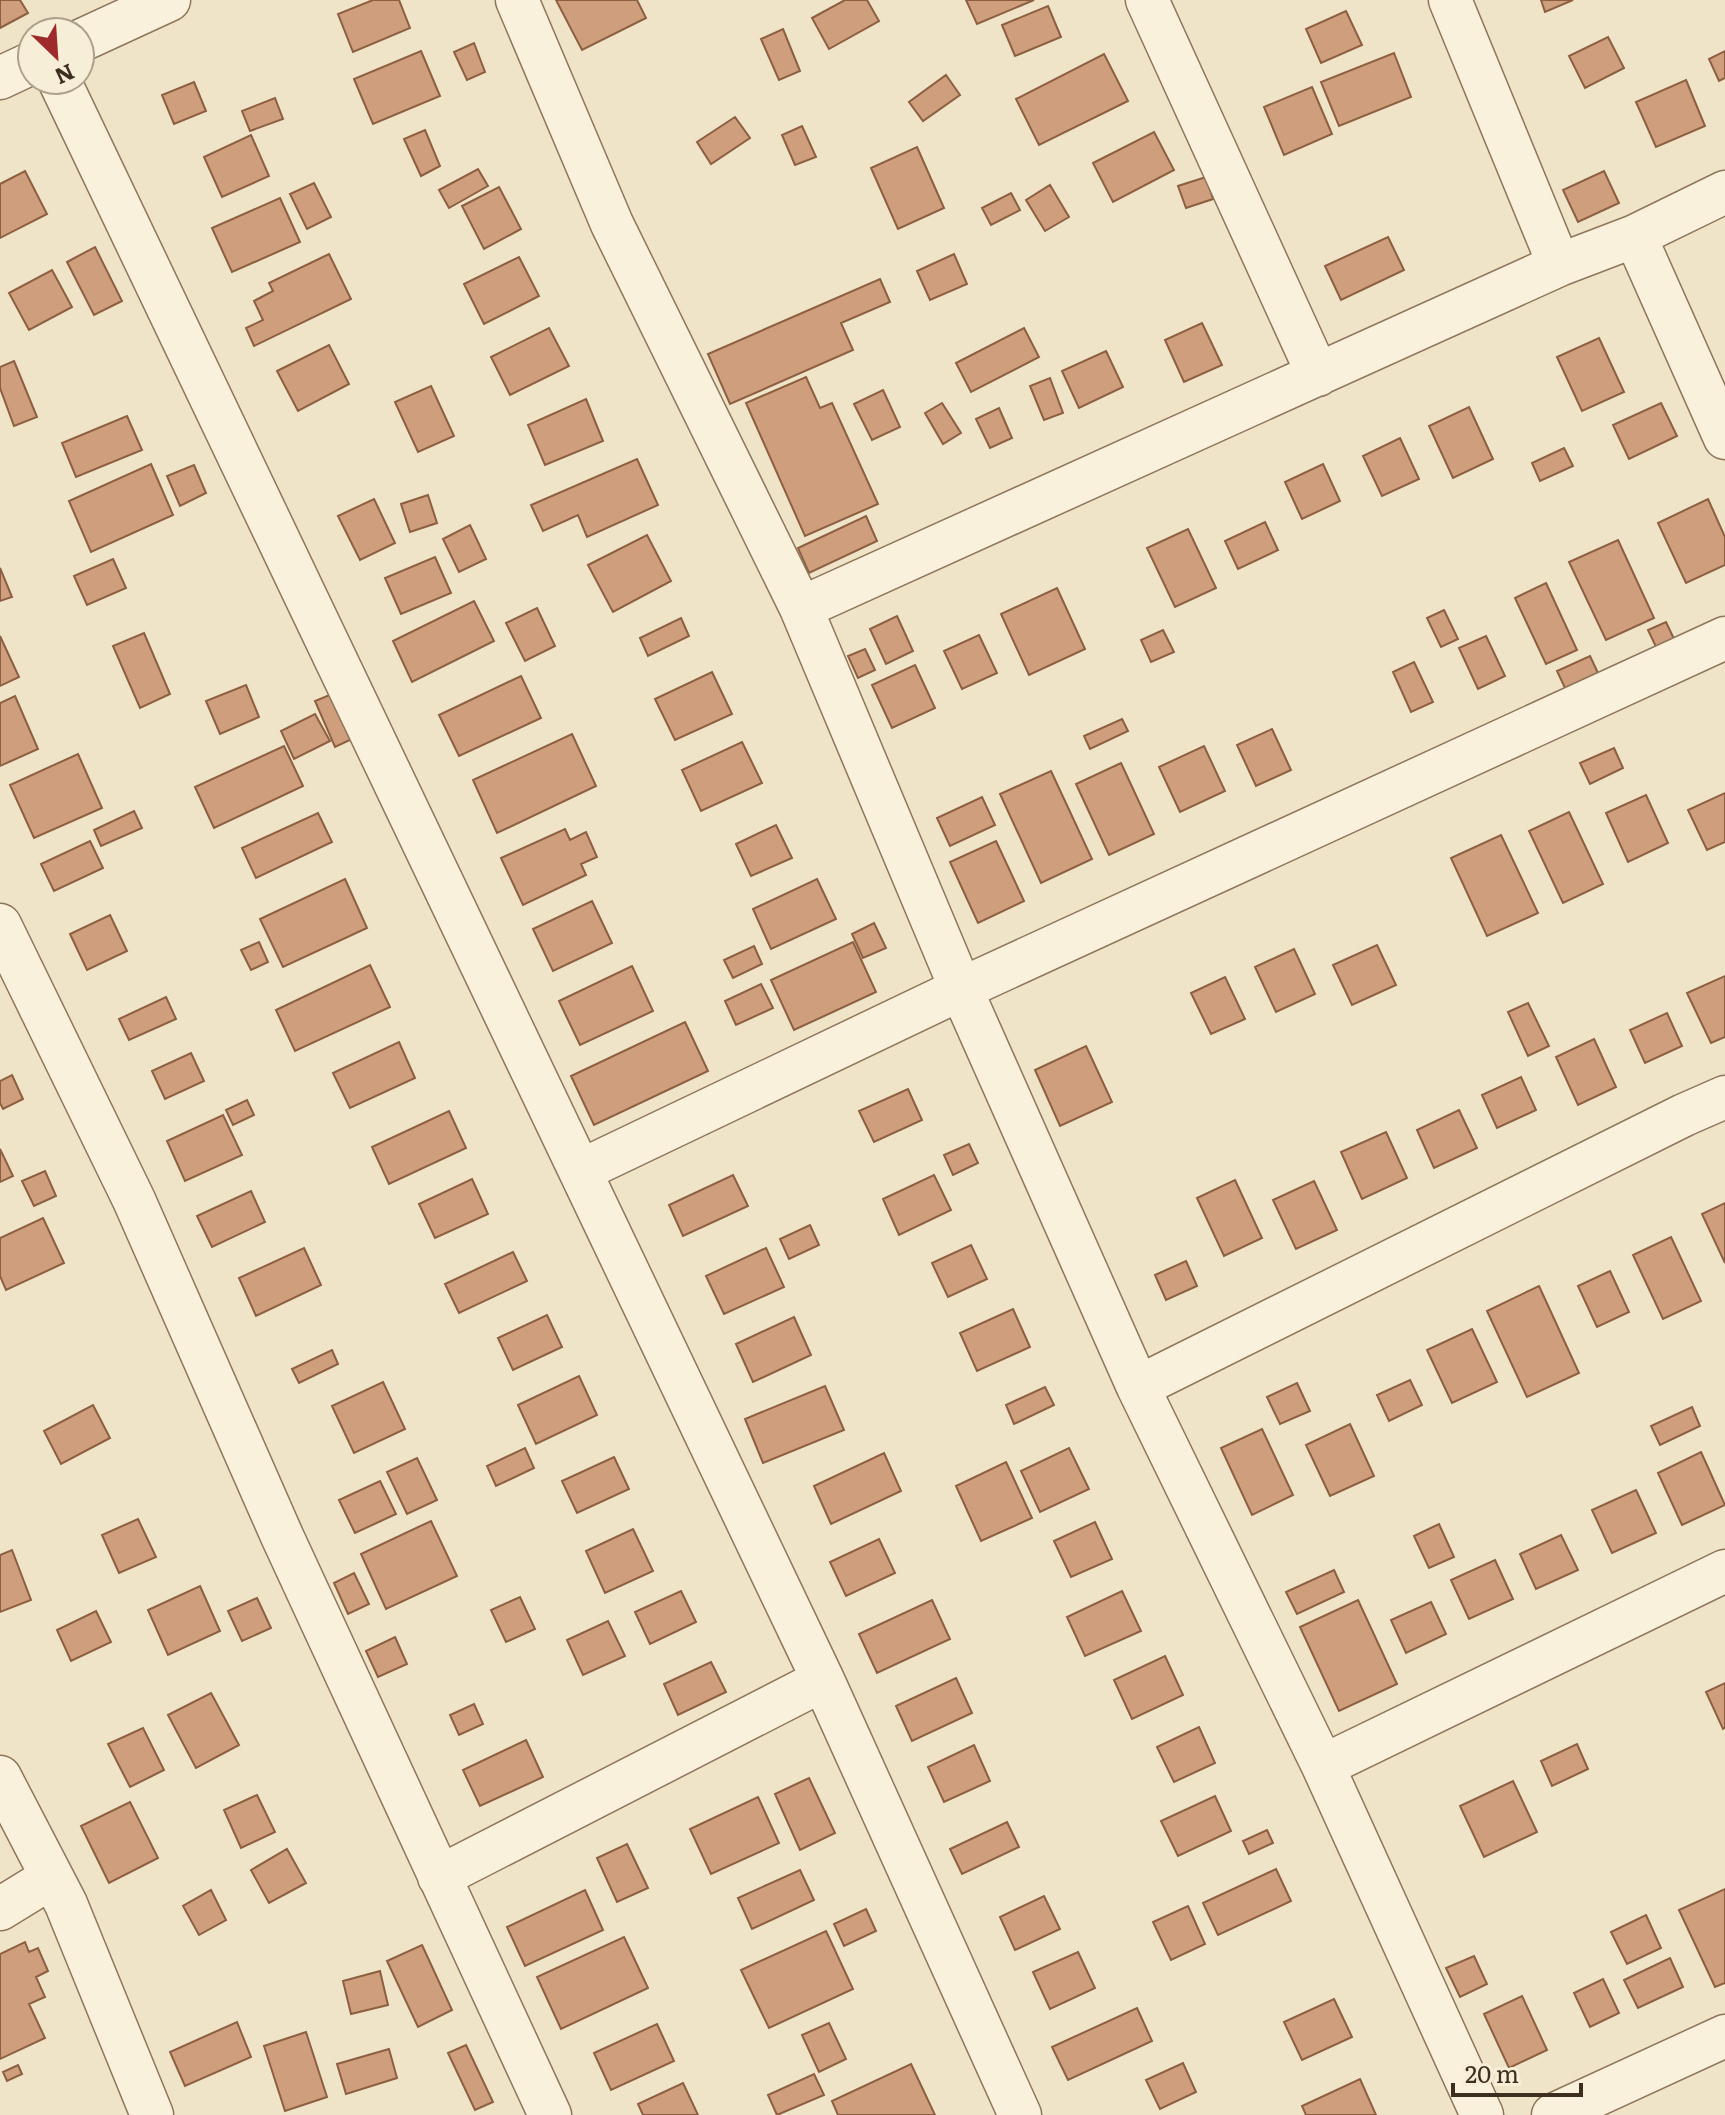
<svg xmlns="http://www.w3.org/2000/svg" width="1725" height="2115" viewBox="0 0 1725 2115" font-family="Literata,serif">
	<rect width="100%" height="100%" fill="#f0e4c8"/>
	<path fill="#cf9f7d" stroke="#8d5f41" stroke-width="2" d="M0,0H20L28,13L0,28Z
		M373,0H399L410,28L353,52L338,14Z
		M556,0H637L646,18L582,50Z
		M845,0H867L879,21L829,49L812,18Z
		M966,0H1034L977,24Z
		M1541,0H1573L1545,12Z
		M1048,6L1061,37L1015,56L1002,25Z
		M1346,11L1362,45L1321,63L1306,29Z
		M783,29L800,71L779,80L761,39Z
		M1608,37L1624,68L1585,88L1569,56Z
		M474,43L485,72L467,80L454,52Z
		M421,51L440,96L373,124L354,79Z
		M1725,51V78L1719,81L1709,59Z
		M1394,53L1411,97L1339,126L1321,82Z
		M1104,54L1128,101L1039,145L1016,99Z
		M946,75L960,95L923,121L909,102Z
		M1686,80L1705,126L1656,147L1636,102Z
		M194,82L206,111L174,124L162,95Z
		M1312,87L1332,134L1284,155L1264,107Z
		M275,98L283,119L250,131L242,111Z
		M735,117L750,138L711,164L697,142Z
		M802,126L816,157L795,165L782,135Z
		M425,130L440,166L421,176L404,139Z
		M1154,132L1174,170L1113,202L1093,163Z
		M251,135L269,176L222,197L204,157Z
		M917,147L944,208L898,229L871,168Z
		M478,169L488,186L449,208L439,190Z
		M25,171L47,214L0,238V184Z
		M1604,171L1619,203L1578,222L1563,190Z
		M1206,177L1213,199L1186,208L1178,186Z
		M314,183L331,217L307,229L290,194Z
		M1050,185L1069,217L1045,231L1026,200Z
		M499,187L521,229L484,249L462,206Z
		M1011,193L1020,210L991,225L982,208Z
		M280,198L300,242L232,272L212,228Z
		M1388,237L1404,270L1341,300L1325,266Z
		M95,247L122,301L94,315L67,262Z
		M329,254L351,299L254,346L246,328L263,320L254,301L273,291L269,283Z
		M954,254L967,284L930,300L917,271Z
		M519,257L539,296L484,324L464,284Z
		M52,270L72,307L29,330L9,293Z
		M880,279L890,302L841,323L853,350L730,404L708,354Z
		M1202,323L1222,365L1184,382L1165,340Z
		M549,328L569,366L510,395L491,357Z
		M1024,328L1039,357L971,392L956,363Z
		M1599,338L1624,392L1582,411L1557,357Z
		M329,345L349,384L298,411L277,371Z
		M1106,351L1123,387L1079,408L1062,371Z
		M14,361L37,417L14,426L0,388V367Z
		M806,377L820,408L832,403L878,504L805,536L746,403Z
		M1050,378L1063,413L1044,420L1030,386Z
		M431,386L454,436L418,452L395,402Z
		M883,390L900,427L872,440L854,404Z
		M586,399L603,441L545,465L528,425Z
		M942,403L961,433L943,444L925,413Z
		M1661,403L1677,436L1629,459L1613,425Z
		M1469,407L1493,459L1453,478L1429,426Z
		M999,408L1012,438L990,448L976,419Z
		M127,416L142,450L76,477L62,443Z
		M1400,438L1419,479L1382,496L1363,456Z
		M1564,448L1573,466L1540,481L1532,463Z
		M637,459L658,505L587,537L578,515L543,531L531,505Z
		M151,464L173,515L91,552L69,501Z
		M1323,464L1340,501L1302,519L1285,482Z
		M194,465L206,493L180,506L167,476Z
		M428,495L437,523L410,532L401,504Z
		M374,499L395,543L360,560L338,516Z
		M1708,499L1725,537V565L1686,583L1658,523Z
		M866,516L877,541L809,573L798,548Z
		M1265,522L1278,550L1238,569L1225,541Z
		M470,525L486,559L459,572L443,539Z
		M1188,529L1216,588L1175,607L1147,548Z
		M647,535L671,581L613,612L588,565Z
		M1618,540L1654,618L1606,640L1569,562Z
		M435,557L451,593L401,614L385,578Z
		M113,559L126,588L87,605L74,576Z
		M0,568L12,597L0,601Z
		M1546,583L1577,650L1546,664L1515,598Z
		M1057,588L1085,649L1029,675L1001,614Z
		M474,601L494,641L412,682L393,641Z
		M537,608L555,646L525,661L506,623Z
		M1444,610L1458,639L1441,647L1427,618Z
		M897,616L913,651L886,664L870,629Z
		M681,618L689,636L648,656L640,638Z
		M1666,622L1675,641L1657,649L1648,630Z
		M1163,630L1174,652L1151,662L1141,640Z
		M144,633L170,694L140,708L113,646Z
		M979,635L997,673L962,689L944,651Z
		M0,636L19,677L0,686Z
		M1486,636L1505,676L1478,689L1459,648Z
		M865,649L875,670L858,678L848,656Z
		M1590,656L1598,673L1565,688L1557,671Z
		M1414,662L1433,702L1411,712L1393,672Z
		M915,665L935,708L892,728L872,685Z
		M712,672L732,714L675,740L655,699Z
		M521,676L541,718L459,756L439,715Z
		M246,685L259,717L220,734L206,701Z
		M332,694L352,739L335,747L315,701Z
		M15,696L38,749L0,766V703Z
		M315,714L330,741L294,759L281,731Z
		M1122,719L1128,731L1090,749L1084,736Z
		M1272,729L1291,770L1256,786L1237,745Z
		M572,734L596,786L497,833L473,780Z
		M742,742L762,783L701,811L682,770Z
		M284,746L303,786L214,828L195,787Z
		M1204,746L1225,791L1180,812L1159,767Z
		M1614,748L1623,768L1590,784L1580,763Z
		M78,754L102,808L34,838L10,785Z
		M1121,763L1154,834L1109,855L1076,784Z
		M1051,771L1092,859L1041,883L1000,794Z
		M1725,793V842L1707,850L1688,810Z
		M1646,795L1668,843L1628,862L1606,813Z
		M982,797L995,825L950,846L937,818Z
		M134,811L142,828L101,846L94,830Z
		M1569,812L1603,884L1563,903L1529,831Z
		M318,813L332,842L256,878L242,848Z
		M776,825L792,858L751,876L736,844Z
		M565,829L570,840L586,832L597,857L581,864L586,875L523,905L501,858Z
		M1501,835L1538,913L1487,936L1451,858Z
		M90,841L103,868L54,891L41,864Z
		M996,841L1024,901L978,923L950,862Z
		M345,879L367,928L283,967L260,919Z
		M817,879L836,919L771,949L753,909Z
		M592,901L612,943L553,971L533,929Z
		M110,915L127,951L87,970L70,934Z
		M874,923L886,948L863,958L852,934Z
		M259,942L268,962L251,970L241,950Z
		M853,942L876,992L794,1030L771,980Z
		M1377,945L1396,985L1352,1005L1333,965Z
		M754,946L762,964L733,978L724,960Z
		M1294,949L1315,994L1276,1012L1255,967Z
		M370,965L390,1007L295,1051L276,1010Z
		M632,966L653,1011L580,1045L559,1001Z
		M1725,976V1037L1711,1043L1687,993Z
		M1225,977L1245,1019L1211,1034L1191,993Z
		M761,984L773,1008L736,1025L725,1001Z
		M166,997L176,1019L129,1040L119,1019Z
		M1528,1003L1549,1046L1528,1056L1508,1012Z
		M1667,1013L1682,1046L1645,1063L1630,1030Z
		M685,1022L708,1071L594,1125L571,1076Z
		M1594,1039L1616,1087L1578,1105L1556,1057Z
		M399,1042L415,1078L350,1108L333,1073Z
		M1086,1046L1112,1102L1060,1126L1035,1070Z
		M191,1053L204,1081L165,1099L152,1071Z
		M12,1075L23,1099L3,1109L0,1103V1081Z
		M1521,1077L1536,1110L1497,1128L1482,1095Z
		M908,1089L922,1120L874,1142L859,1111Z
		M247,1100L254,1115L233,1125L226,1110Z
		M1459,1110L1477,1148L1434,1168L1417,1130Z
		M449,1111L466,1148L389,1184L372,1147Z
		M223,1115L242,1155L185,1181L167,1141Z
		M1386,1132L1407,1178L1362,1199L1341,1152Z
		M969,1144L978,1163L953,1175L944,1155Z
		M0,1149L13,1176L0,1182Z
		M45,1171L56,1196L34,1206L22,1181Z
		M733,1175L748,1206L683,1236L669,1205Z
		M934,1175L951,1210L899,1235L883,1199Z
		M472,1179L488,1214L435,1238L419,1204Z
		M1235,1180L1262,1238L1224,1256L1197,1198Z
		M1314,1181L1337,1230L1296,1249L1273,1200Z
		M251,1191L265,1222L212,1247L197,1216Z
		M1725,1203V1263L1702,1214Z
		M43,1218L64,1263L6,1290L0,1276V1238Z
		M810,1225L819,1245L789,1259L780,1239Z
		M1671,1237L1701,1301L1663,1319L1633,1255Z
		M971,1245L987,1279L948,1297L932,1263Z
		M304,1248L321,1285L256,1316L239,1278Z
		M766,1248L784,1287L724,1314L706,1276Z
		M513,1252L527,1281L459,1313L445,1284Z
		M1186,1261L1197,1286L1166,1300L1155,1275Z
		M1610,1271L1629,1312L1597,1327L1578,1286Z
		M1539,1286L1579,1373L1527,1397L1487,1311Z
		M1013,1309L1030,1347L977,1371L960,1333Z
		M547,1315L562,1347L513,1370L498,1338Z
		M794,1317L811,1355L753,1382L736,1344Z
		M1472,1329L1497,1382L1452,1403L1427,1350Z
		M332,1350L338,1364L299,1383L292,1369Z
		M579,1376L597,1415L536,1444L518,1405Z
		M1410,1380L1422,1405L1389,1421L1377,1395Z
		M383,1382L405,1429L354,1453L332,1406Z
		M1297,1383L1310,1411L1280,1424L1267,1397Z
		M825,1386L844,1430L763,1463L745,1419Z
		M1045,1387L1054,1405L1014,1424L1006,1405Z
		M93,1405L110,1438L61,1464L44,1431Z
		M1692,1407L1700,1426L1660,1445L1651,1426Z
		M1350,1424L1374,1476L1330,1496L1306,1445Z
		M1262,1429L1293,1495L1252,1515L1221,1448Z
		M525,1448L534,1468L496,1486L487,1466Z
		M1069,1448L1089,1489L1040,1512L1021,1471Z
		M1701,1452L1725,1505L1682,1525L1658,1473Z
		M884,1453L901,1491L831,1524L814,1486Z
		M614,1457L629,1489L577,1513L562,1481Z
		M417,1458L437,1500L407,1514L387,1472Z
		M1006,1462L1032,1518L981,1541L956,1486Z
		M380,1481L396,1514L355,1533L339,1500Z
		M1636,1490L1656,1533L1612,1553L1592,1510Z
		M138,1519L156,1557L119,1573L102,1535Z
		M431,1521L457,1576L386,1609L361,1554Z
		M1095,1522L1112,1559L1071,1577L1054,1541Z
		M1439,1524L1454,1557L1429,1568L1414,1536Z
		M633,1529L653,1571L605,1593L586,1551Z
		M1561,1535L1578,1570L1536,1589L1520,1554Z
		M879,1539L895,1573L846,1596L830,1562Z
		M12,1550L31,1600L0,1612V1555Z
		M1495,1560L1513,1599L1469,1619L1451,1580Z
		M1334,1570L1344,1592L1297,1614L1286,1592Z
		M354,1573L369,1604L348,1614L334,1583Z
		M200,1586L220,1631L168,1655L148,1610Z
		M681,1591L696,1622L650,1644L635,1612Z
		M1122,1591L1141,1631L1085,1656L1067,1617Z
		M520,1597L535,1629L506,1642L491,1610Z
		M257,1598L271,1628L242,1641L228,1611Z
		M932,1600L950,1639L877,1673L859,1634Z
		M1358,1600L1397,1684L1339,1711L1300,1627Z
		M1431,1602L1446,1634L1406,1653L1391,1620Z
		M96,1611L111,1642L71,1661L57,1630Z
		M608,1621L625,1656L583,1675L567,1640Z
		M395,1637L407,1664L378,1677L366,1651Z
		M1165,1656L1183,1695L1132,1719L1114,1680Z
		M711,1662L726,1692L678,1715L664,1684Z
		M956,1678L972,1713L912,1741L896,1706Z
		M1725,1683V1728L1723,1729L1706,1692Z
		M211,1693L239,1745L196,1768L168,1715Z
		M474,1704L483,1724L459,1735L450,1715Z
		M1199,1727L1215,1763L1174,1782L1157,1747Z
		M143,1728L164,1770L130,1787L108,1744Z
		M526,1740L543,1777L480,1806L463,1770Z
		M1577,1744L1588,1769L1552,1786L1541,1761Z
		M974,1745L990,1781L944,1802L928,1767Z
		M809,1778L835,1833L800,1850L775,1794Z
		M1513,1781L1537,1832L1484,1857L1460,1806Z
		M257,1795L275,1832L241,1848L224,1810Z
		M1215,1796L1231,1831L1178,1856L1161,1821Z
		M758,1797L779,1843L711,1874L690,1829Z
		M130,1802L158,1858L109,1883L81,1826Z
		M1007,1822L1019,1847L962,1874L950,1849Z
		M1267,1830L1273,1843L1249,1854L1243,1841Z
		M627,1844L648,1888L617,1902L597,1858Z
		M287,1849L306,1883L269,1903L251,1870Z
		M1276,1869L1291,1901L1218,1935L1203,1903Z
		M800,1870L814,1900L752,1929L738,1898Z
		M1725,1889V1983L1715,1987L1679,1910Z
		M211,1890L226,1920L199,1935L183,1906Z
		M585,1890L603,1930L525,1966L507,1927Z
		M1044,1896L1060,1929L1015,1950L1000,1917Z
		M1188,1906L1205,1944L1171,1960L1153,1922Z
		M866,1909L876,1931L844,1946L834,1924Z
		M1646,1915L1661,1948L1627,1964L1611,1932Z
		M826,1931L853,1989L769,2028L741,1970Z
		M624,1937L648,1988L561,2029L537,1977Z
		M25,1942L29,1952L38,1948L48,1971L36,1977L45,1997L29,2004L45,2038L0,2059V1954Z
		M422,1945L452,2010L418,2027L387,1961Z
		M1078,1952L1095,1988L1050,2009L1033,1972Z
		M1474,1956L1487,1984L1460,1997L1446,1968Z
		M1670,1958L1683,1987L1638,2008L1624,1980Z
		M380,1971L388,2005L351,2014L343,1981Z
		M1603,1979L1619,2013L1590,2027L1574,1993Z
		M1522,1996L1547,2050L1509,2068L1484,2014Z
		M1334,1999L1352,2037L1302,2060L1284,2022Z
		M1137,2008L1152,2041L1068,2080L1052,2047Z
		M237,2022L251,2057L185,2086L170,2052Z
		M829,2023L846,2059L819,2072L802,2035Z
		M657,2024L674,2061L611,2090L594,2053Z
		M306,2032L327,2097L285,2111L264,2046Z
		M466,2045L493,2102L475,2110L448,2053Z
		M389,2049L397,2078L346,2094L337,2064Z
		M1183,2063L1196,2092L1160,2109L1146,2080Z
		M911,2064L935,2115H838L832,2101Z
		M18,2065L22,2074L7,2081L3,2072Z
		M814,2074L824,2095L777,2115L768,2095Z
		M1360,2079L1376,2115H1306L1302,2106Z
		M683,2083L698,2115H643L638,2104Z"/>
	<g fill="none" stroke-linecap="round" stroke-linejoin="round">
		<g stroke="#8d765c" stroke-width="45">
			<path id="street" d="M517,0L612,224L801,608L961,989L1138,1387L1323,1766L1482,2115
				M1147,0L1318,375
				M1450,0L1559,265
				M80,41L169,0
				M0,78L32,63
				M59,80L823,1680L1020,2115
				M1635,236L1725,438
				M801,608L1559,265L1635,236L1725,192
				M0,925L134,1200L282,1536L550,2115
				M580,1171L961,989L1725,638
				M1138,1387L1684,1115L1725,1097
				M1323,1766L1725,1571
				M0,1777L66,1904L152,2115
				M439,1877L823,1680
				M0,1909L52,1877
				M1553,2115L1725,2036"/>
		</g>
		<use href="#street" stroke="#faf1dc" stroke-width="42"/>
	</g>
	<g transform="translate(56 56) rotate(155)"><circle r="38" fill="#f7eed8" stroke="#ada18e" stroke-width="2"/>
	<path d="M0-6L14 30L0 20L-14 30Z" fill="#9e2a2b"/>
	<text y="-12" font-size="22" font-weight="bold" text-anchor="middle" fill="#3d2e20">N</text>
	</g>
	<path d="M1453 2083v12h128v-12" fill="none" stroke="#3d2e20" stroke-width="4"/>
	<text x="1465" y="2083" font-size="24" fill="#3d2e20" stroke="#f7eed8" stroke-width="6" paint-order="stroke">20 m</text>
</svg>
